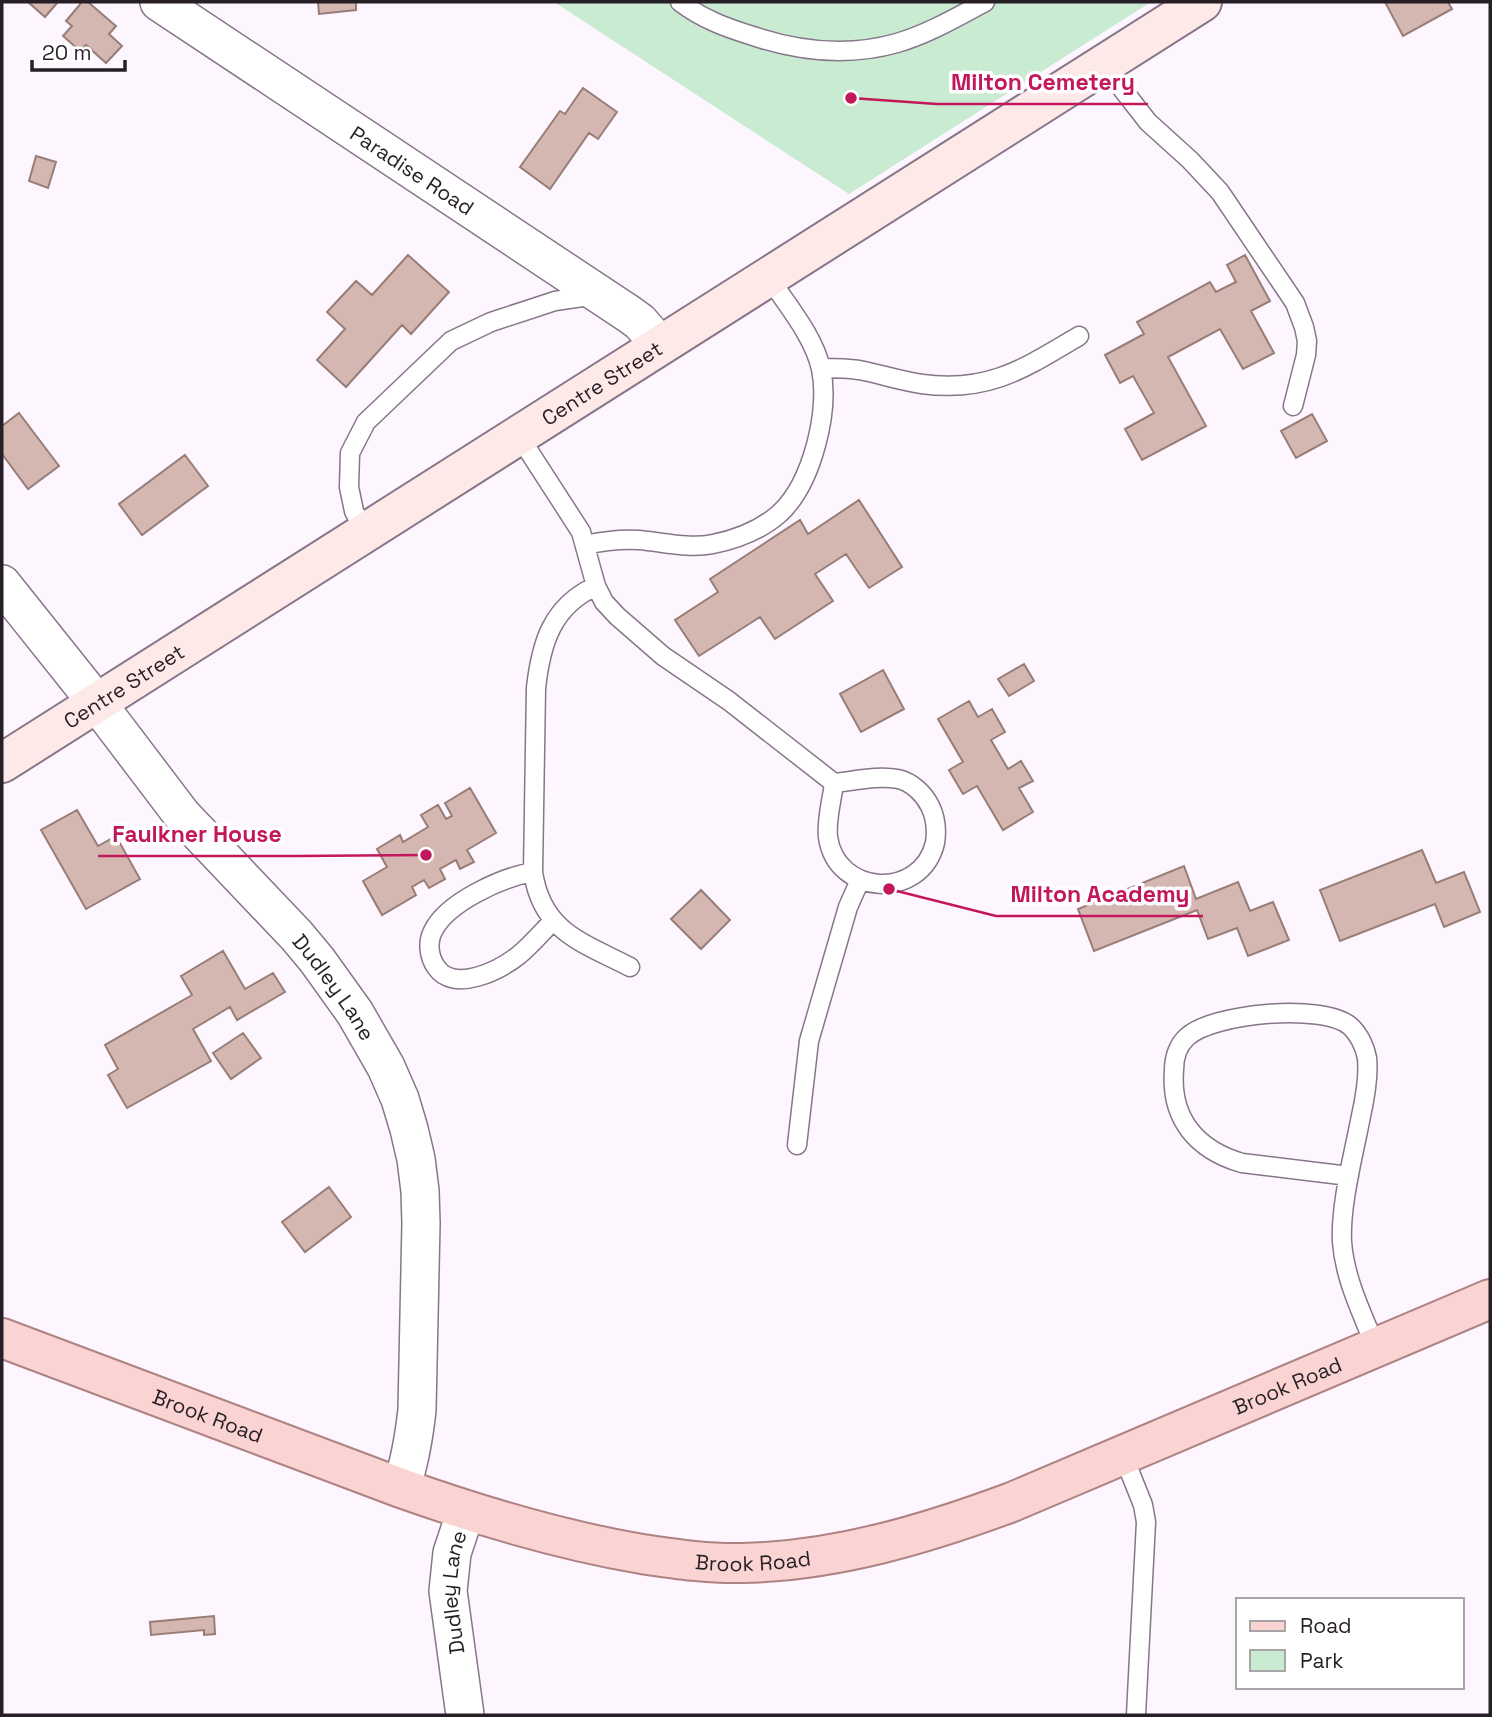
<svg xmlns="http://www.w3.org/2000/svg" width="1492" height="1717" viewBox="0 0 1492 1717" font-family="'Space Grotesk',sans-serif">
	<rect width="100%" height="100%" fill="#fdf6fe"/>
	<path fill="#c8ebd2" d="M554,2H1151L849,194Z"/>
	<path fill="#d4b7b0" stroke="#987d77" stroke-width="2" d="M28,2H58L45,17Z
		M82,2H88L116,26L109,34L122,46L106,63L86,45L80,51L63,36L72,26L66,21Z
		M318,2H356V10L319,14Z
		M1385,2H1448L1452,9L1403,36Z
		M583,88L617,112L598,139L589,133L550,189L520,167L560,111L565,114Z
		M36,156L56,162L48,188L29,181Z
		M408,255L449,292L411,334L402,325L346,387L317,360L345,329L327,312L356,281L372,295Z
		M1245,255L1270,301L1251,311L1274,353L1243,369L1220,329L1168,357L1206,426L1142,460L1125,429L1154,413L1133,376L1120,383L1105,355L1144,334L1137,322L1210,282L1216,292L1236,282L1227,265Z
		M19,413L59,466L28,489L2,454V426Z
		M1312,414L1327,441L1296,458L1281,431Z
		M185,455L208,486L142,535L119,504Z
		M859,500L902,567L869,588L846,554L815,574L833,601L775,639L760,617L699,656L675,620L718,592L710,579L800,520L808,534Z
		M1024,664L1034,681L1009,696L998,679Z
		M883,670L904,709L861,732L840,694Z
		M969,701L978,717L992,709L1005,732L991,740L1008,769L1021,761L1033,781L1019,788L1033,812L1003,830L977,786L963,794L949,770L963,762L938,719Z
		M470,788L496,833L467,850L474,862L460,869L456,860L440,869L445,879L429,888L424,880L412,887L416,895L382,915L363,881L387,867L377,849L400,835L403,842L428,827L421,815L438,805L446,819L452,816L445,803Z
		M77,810L98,846L116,836L140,879L86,909L41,830Z
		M1422,850L1436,883L1464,872L1480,912L1444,927L1435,904L1340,941L1320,890Z
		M1184,866L1196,899L1238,882L1250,911L1273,902L1289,940L1248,956L1237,928L1208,939L1197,910L1094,951L1078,909Z
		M701,890L730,920L701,949L671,919Z
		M223,951L245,989L273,973L285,992L237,1020L230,1007L193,1029L211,1061L127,1108L108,1075L118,1069L105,1045L192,995L181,976Z
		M243,1033L261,1058L231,1079L213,1053Z
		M329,1187L351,1217L305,1252L282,1222Z
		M214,1616L215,1634L204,1635V1630L151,1635L150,1622Z"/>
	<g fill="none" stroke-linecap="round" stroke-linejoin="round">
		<g stroke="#877689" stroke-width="21">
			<path id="lane" d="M680,2C702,19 727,28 753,36C801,52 848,57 897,43C928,34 957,17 985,2
				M1105,63L1123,90L1148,122L1190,160L1220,192L1295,303L1304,327L1307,341L1306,355L1293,406
				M821,368C834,368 846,368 859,370C880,374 901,381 922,384C989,393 1025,368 1079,336
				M519,436L581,532L596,586L604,602L617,616L663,656L729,701L834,783C854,781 878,775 898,779C912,782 924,794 930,806C936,818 937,830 935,843C921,901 836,896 828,837C826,820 832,800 834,783
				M365,533L354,511L349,487L350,453L366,422L451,341L491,322L555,301L596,295
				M586,545C603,541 621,539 639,540C663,542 689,549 713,544C738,539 761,530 780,513C812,483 830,411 821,369C814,336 786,304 768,276
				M596,586C552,606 541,643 536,688L533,872C542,932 582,942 630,967
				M533,872C503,877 447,902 433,931C427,942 429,957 436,967C454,994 500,970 519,955C531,945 542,932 553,921
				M797,1145L809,1041L848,907L860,880
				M1349,1176L1242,1163C1197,1150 1170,1119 1174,1070C1174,1058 1178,1045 1187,1037C1213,1013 1323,1003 1350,1026C1359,1034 1365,1047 1367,1058C1369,1077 1365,1098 1361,1116C1354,1153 1340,1205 1342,1242C1345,1280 1362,1313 1376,1348
				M1123,1455L1143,1505L1146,1522L1136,1715"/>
		</g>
		<g stroke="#877689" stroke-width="40">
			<g id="street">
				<path id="s1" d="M159,2L629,314L640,322L660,345"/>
				<path id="s2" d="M2,584L97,703L182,815L297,936L317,960L355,1013L386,1067L400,1099L409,1129L416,1159L420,1191L421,1223L417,1410C414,1437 410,1462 401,1488"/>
				<path id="s3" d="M465,1715L448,1591L452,1553L466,1511"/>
			</g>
		</g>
		<g stroke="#877689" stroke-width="42">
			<g id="secondary">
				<path id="s4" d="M2,763L1202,2"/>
			</g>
		</g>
		<g stroke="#ae8282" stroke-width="42">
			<g id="primary">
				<path id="s5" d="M2,1338L401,1488C480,1516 559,1540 642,1554C676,1559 709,1564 743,1563C836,1561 926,1534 1012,1502L1490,1299"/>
			</g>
		</g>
		<use href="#lane" stroke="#fff" stroke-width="18"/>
		<use href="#street" stroke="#fff" stroke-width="37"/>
		<use href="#secondary" stroke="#fdeae8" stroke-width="38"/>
		<use href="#primary" stroke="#fad4d2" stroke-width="38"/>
	</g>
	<g text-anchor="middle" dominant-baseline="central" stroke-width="7" stroke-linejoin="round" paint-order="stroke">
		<g font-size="21" fill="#261f26" stroke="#fff">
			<text stroke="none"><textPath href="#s1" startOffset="304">Paradise Road</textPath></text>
			<text stroke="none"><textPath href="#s4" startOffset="710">Centre Street</textPath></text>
			<text stroke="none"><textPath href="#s4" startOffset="144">Centre Street</textPath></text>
			<text stroke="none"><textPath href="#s2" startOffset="523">Dudley Lane</textPath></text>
			<text stroke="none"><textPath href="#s5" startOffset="1354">Brook Road</textPath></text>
			<text stroke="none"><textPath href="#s5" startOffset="220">Brook Road</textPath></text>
			<text stroke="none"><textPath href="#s5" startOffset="788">Brook Road</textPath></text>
			<text stroke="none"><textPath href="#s3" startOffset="124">Dudley Lane</textPath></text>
		</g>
	</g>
	<path fill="none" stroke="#c2185b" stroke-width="2.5" d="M851 98L937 104H1148M426 855L296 856H98M889 889L996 916H1203"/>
	<g fill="#c2185b" stroke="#fff" stroke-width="2.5">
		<circle cx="851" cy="98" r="7"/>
		<circle cx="426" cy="855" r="7"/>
		<circle cx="889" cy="889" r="7"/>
	</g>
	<g font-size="23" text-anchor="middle" font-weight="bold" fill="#c2185b" stroke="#fff" stroke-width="7" stroke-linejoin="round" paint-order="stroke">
		<text x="1043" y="90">Milton Cemetery</text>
		<text x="197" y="842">Faulkner House</text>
		<text x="1100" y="902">Milton Academy</text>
	</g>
	<rect width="1492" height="1717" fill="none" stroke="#261f26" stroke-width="7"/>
	<rect x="1236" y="1598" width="228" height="91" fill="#ffffff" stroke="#a8a5a8" stroke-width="2"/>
	<rect x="1250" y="1621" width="35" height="10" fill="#fad4d2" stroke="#a8a5a8" stroke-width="2"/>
	<text x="1300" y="1633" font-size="21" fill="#261f26">Road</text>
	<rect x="1250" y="1650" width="35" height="21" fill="#c8ebd2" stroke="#a8a5a8" stroke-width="2"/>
	<text x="1300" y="1668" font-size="21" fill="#261f26">Park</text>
	<path d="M32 60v10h93v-10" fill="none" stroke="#261f26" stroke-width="3.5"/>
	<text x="42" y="60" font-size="21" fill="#261f26" stroke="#ffffff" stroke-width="5" paint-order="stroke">20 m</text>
</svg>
